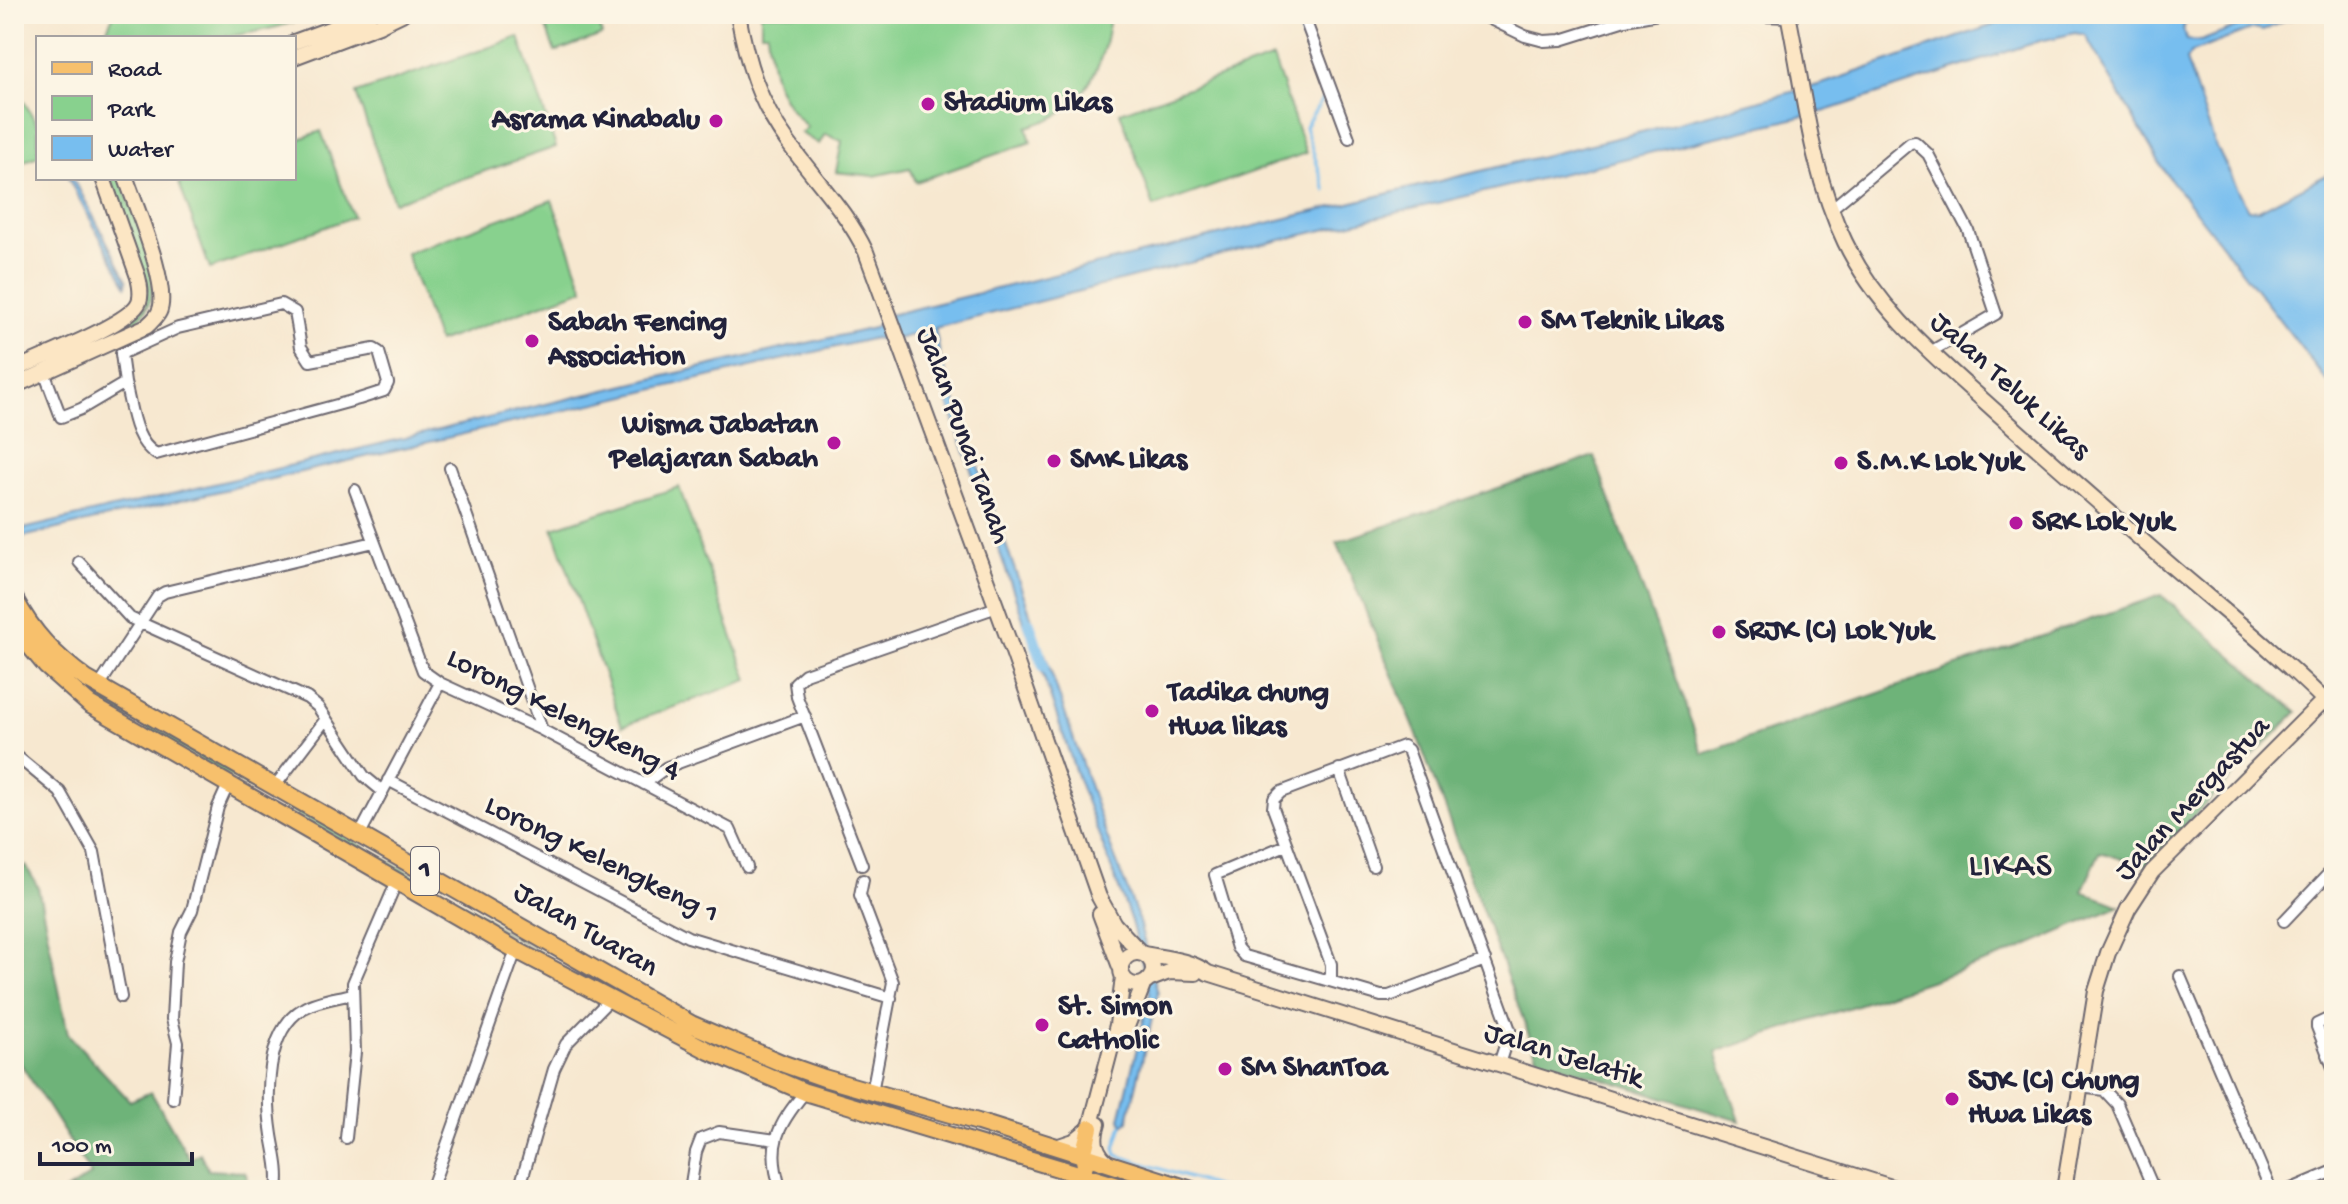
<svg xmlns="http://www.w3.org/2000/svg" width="2348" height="1204" viewBox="0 0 2348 1204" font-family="'Gochi Hand',sans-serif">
	<rect width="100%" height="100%" fill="#fcf5e5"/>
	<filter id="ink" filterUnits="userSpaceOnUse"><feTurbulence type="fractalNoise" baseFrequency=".0125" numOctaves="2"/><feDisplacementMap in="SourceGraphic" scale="16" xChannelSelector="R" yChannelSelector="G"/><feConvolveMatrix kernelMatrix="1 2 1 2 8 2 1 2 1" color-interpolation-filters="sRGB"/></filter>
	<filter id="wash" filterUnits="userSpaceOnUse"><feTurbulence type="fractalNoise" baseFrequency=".006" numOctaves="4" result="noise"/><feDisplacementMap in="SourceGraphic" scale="32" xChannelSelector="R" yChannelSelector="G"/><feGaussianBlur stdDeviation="1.8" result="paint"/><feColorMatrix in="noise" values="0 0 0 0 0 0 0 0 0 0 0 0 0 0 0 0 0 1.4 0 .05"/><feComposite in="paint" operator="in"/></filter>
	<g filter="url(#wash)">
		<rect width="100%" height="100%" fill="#f7e8d0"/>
		<path fill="#88d18e" stroke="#557a64" stroke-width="2" d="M114,14H316C248,42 177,42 105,33Z
			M566,14H595L602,35L555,52L544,22Z
			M761,14H1110C1106,53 1093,94 1056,116C1048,121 1036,124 1027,127L1031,142L916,182L910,168L874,176L836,172L842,141L825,134L819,144L801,133L807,127C775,97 772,75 767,32H761Z
			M519,37L556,147L394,202L356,93Z
			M1273,58L1306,153L1154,207L1120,112Z
			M14,84L38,126V156L14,165Z
			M321,131L353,217L210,269L179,183L192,178H294V141Z
			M111,178H120C131,210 166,279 146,310C141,319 131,325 122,330L14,379V376L121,327L146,306V282Z
			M552,200L584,289L438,342L406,253Z
			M679,487L748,680L622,726L553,528Z
			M14,616C37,650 72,677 106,700L485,916L497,926L546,956L77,689L14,622Z"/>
		<path fill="#6eb379" stroke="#486a5a" stroke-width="2" d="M1594,456L1703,754L2161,595L2297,712L2144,866L2100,852L2082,891L2120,906L2001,957L1716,1052L1740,1121L1538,1059L1415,730L1337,542Z
			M26,866L38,887L68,1034L130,1101L151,1092L190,1159L200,1153L208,1170L245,1172L252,1190H67L91,1175L14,1053V869Z"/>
		<path fill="#77beef" stroke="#4c7095" stroke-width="2" d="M2025,14H2196L2193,20L2184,24L2183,30L2187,40L2201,41L2247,23L2250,16L2247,14H2316L2285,20L2263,31L2253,29L2192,52L2186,60L2215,144L2248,209L2259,210L2334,171V390L2165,172L2085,35L2075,33L2040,41L1826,111L1256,246L935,328L941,360L1037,633L1029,636L926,340L918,333L890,341L875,338L14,539V527L23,529C307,463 590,391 874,328L885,316L1645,131L1822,84Z
			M68,178H72L79,189L127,280L126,285Z
			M1045,654L1104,829L1138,918L1158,993L1128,1121L1123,1125L1120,1119L1150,993L1131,921L1078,779L1037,657Z"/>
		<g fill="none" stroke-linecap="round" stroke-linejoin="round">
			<path stroke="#77beef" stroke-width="3" d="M1294,14L1324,96L1305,127L1326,191
				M1122,1125L1115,1148L1117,1155L1227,1190"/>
			<path stroke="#77beef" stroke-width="11" d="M1029,622L1044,667"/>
		</g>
	</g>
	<g filter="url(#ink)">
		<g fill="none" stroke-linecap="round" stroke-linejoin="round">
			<g stroke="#6d676f" stroke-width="14">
				<path id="street" d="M1303,14L1349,138
					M1480,14L1525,36L1544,41L1561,40L1625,20L1658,14
					M1716,14L1788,17
					M14,193L15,196
					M1831,209L1910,143L1915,142L1928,154L1968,230L1996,314L1930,352
					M44,372L61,417L81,409L125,383L121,354L178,328L281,304L295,312L301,347L310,361L374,349L379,352L388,383L384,391L359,399L156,454C133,440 132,408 125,383
					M450,468L542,730
					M355,490L423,671L440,683L542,730L730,829L747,867
					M79,562L130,618L307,698L318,707L364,776L381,790
					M99,686L158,596L165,592L374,542
					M14,754L60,792L94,852L121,997
					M1339,769L1373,866
					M388,780L688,937L891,998
					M644,784L667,767L805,716
					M275,786L326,719
					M360,834L440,683
					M1286,845L1215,875L1237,948L1244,956L1381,996H1389L1485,960
					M862,865L797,697L795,683L805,674L997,607
					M863,880L860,895L893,982L872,1092
					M2284,921L2334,868
					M2180,976L2271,1190
					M1331,981V964L1273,808L1274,799L1281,792L1403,746L1408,750L1510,1030L1499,1064
					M2334,1016L2317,1024V1027L2334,1070
					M2080,1087L2104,1090L2117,1104L2154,1190
					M173,1099L178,1043L172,1019L175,962L181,932L192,910L218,807L228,785
					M346,1138L355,1052L353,983L397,881
					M277,1190C280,1170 275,1154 272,1135C266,1097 265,1030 304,1008C317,1000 337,998 352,994
					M431,1190L516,950
					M519,1190L554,1069L566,1044L610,999
					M690,1190L696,1152L701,1139L719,1132L776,1140
					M781,1190C766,1146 777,1126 805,1092
					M2289,1190L2334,1171"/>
			</g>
			<g stroke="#6d676f" stroke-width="18">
				<path id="secondary" d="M738,14C746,60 759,103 787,141C814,179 846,210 866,252L1013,652L1099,897L1114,924L1141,953
					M1788,14C1804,91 1810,170 1845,242C1878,311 1938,359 1993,409C2053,463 2114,516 2175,569C2229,615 2284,659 2334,710
					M294,42L370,14
					M294,57L379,25L402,14
					M14,370C39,358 130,324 139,302C142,294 140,285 138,277L103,178
					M14,386L147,326C151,322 157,317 159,312C171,288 135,205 126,178
					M1100,914L1120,967
					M1121 969a16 16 0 1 1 32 0a16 16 0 1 1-32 0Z
					M1144,954C1165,958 1191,960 1208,973L1901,1190
					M1148,980L1169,972L1196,973
					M1121,1042L1144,983
					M1098,1124C1092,1141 1096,1154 1110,1164
					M1052,1146H1059L1074,1141L1090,1128L1117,1025L1123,977
					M2064,1190L2096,991L2108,953L2128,909L2152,872L2324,700"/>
			</g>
			<g stroke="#6d676f" stroke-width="20">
				<path id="primary" d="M14,598C33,634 54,655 86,679L691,1024L784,1064L824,1078L978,1122L1192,1190
					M14,627L46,666L89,704L516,950L709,1051L805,1092L1131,1190
					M1085,1165L1083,1155L1090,1128"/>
			</g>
			<use href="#street" stroke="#fff" stroke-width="10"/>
			<use href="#secondary" stroke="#fce6c4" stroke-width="14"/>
			<use href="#primary" stroke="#f7c06c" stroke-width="16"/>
		</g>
	</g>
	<g fill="#b5179e" stroke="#fcf5e5" stroke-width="3">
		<circle cx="928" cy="104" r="8"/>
		<circle cx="716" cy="121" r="8"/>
		<circle cx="1525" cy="322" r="8"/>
		<circle cx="532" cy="341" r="8"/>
		<circle cx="834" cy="443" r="8"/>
		<circle cx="1054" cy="461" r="8"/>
		<circle cx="1841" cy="463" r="8"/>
		<circle cx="2016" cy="523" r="8"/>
		<circle cx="1719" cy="632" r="8"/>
		<circle cx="1152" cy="711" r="8"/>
		<circle cx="1042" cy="1025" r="8"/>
		<circle cx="1225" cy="1069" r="8"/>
		<circle cx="1952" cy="1099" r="8"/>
	</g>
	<g text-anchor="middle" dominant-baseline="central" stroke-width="6" stroke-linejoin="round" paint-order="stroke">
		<rect fill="#fcf5e5" stroke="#63616e" stroke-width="2" x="411" y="847" width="28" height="48" rx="6"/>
		<g font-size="28" font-weight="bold" fill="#22223b">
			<text x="425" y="871">1</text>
		</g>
		<g font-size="30" font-weight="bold" fill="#22223b" stroke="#fcf5e5" text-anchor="start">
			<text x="944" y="104">Stadium Likas</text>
			<text x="700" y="121" text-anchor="end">Asrama Kinabalu</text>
			<text x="1541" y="322">SM Teknik Likas</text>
			<text x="548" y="324">Sabah Fencing<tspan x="548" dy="34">Association</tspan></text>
			<text x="818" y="426" text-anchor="end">Wisma Jabatan<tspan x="818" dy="34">Pelajaran Sabah</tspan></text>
			<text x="1070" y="461">SMK Likas</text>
			<text x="1857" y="463">S.M.K Lok Yuk</text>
			<text x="2032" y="523">SRK Lok Yuk</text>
			<text x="1735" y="632">SRJK (C) Lok Yuk</text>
			<text x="1168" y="694">Tadika chung<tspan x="1168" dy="34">Hwa likas</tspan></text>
			<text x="1058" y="1008">St. Simon<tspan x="1058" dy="34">Catholic</tspan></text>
			<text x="1241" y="1069">SM ShanToa</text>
			<text x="1968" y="1082">SJK (C) Chung<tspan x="1968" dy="34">Hwa Likas</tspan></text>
		</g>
		<g font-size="30" fill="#22223b" stroke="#fcf5e5">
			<text transform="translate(2009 387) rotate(42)">Jalan Teluk Likas</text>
			<text transform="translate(962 436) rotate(70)">Jalan Punai Tanah</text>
			<text transform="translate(563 716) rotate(27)">Lorong Kelengkeng 4</text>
			<text transform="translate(2194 800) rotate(-47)">Jalan Mergastua</text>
			<text transform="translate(601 861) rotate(26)">Lorong Kelengkeng 1</text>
			<text transform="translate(585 931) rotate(30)">Jalan Tuaran</text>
			<text transform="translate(1563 1057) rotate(17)">Jalan Jelatik</text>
		</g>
		<g font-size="34" letter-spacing="2" fill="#22223b" stroke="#fcf5e5">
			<text x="2011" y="868">LIKAS</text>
		</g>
	</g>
	<rect width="2348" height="1204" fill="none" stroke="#fcf5e5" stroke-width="48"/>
	<rect x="36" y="36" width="260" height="144" fill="#fcf5e5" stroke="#a5a1a1" stroke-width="2"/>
	<rect x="52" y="62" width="40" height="12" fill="#f7c06c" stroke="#a5a1a1" stroke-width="2"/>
	<text x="108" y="76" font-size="24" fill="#22223b">Road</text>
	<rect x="52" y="96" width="40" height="24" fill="#88d18e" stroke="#a5a1a1" stroke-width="2"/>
	<text x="108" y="116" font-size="24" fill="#22223b">Park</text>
	<rect x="52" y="136" width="40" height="24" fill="#77beef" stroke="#a5a1a1" stroke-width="2"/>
	<text x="108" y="156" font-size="24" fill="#22223b">Water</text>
	<path d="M40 1152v12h152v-12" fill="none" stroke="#22223b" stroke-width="4"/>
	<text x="52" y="1152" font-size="24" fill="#22223b" stroke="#fcf5e5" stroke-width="6" paint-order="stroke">100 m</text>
</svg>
